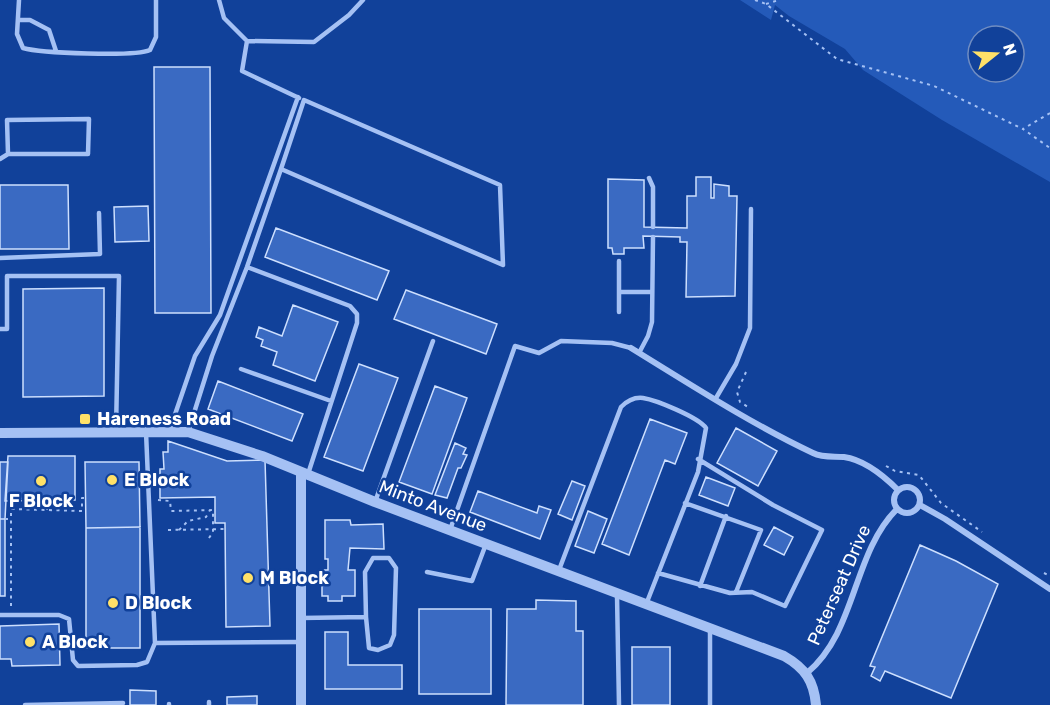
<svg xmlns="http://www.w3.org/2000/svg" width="1050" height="705" viewBox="0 0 1050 705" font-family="Rubik,sans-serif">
	<rect width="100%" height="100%" fill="#11419a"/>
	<path fill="#245ab9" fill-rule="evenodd" d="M740,0H1050V182L942,120L863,70L845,49L789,16L775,5L771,20ZM978,36H1014V72H978Z"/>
	<path fill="#3a6ac2" stroke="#cddffe" stroke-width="1.5" d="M154,67H210L211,313H155Z
		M696,177H711V198H714V184L729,186V196H737L735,296L686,297L687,242H680V237L643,236L644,248H624V254H613L612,248H608V179L644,180V227L687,228V196H696Z
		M0,185H68L69,249H0Z
		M148,206L149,241L115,242L114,207Z
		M276,228L389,271L377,300L265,257Z
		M104,288V396L23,397V289Z
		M406,290L497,324L486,354L394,319Z
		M293,305L338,322L315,381L273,365L277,352L261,346L263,340L256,337L259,327L282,336Z
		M359,364L398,378L363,471L324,457Z
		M218,381L303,414L292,441L208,409Z
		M435,386L467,398L432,494L399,482Z
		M650,419L687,433L675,464L665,460L629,555L602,544Z
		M736,428L777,451L758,486L717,463Z
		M168,441L227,461L265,460L270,626L226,627L225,523H215V497L160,498V469H164L163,452H168Z
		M455,443L466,448L463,454L467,455L461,468H458L447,498L435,495Z
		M8,456H75V500L5,501Z
		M0,462H8L5,519H0Z
		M85,462H139L140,527L86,528Z
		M706,477L735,488L728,506L699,495Z
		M572,481L585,486L572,520L558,514Z
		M478,491L537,513L539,506L551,510L540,539L470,512Z
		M588,511L607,519L594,553L575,546Z
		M0,519H5V596H0Z
		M325,520H350L351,525L383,524L384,549L350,548L348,570H355V596H342V601H328V596H322V570H328V559H325Z
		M140,527V648H86V528Z
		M774,527L793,537L784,555L764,545Z
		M920,545L956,561L998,584L951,698L885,671L880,681L871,676L875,667L870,666Z
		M536,600L576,601V631H583V705H506L507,609H536Z
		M419,609H491V694H419Z
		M59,624L60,665L12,666L11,659H0V626Z
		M325,632H348V665H402V689H325Z
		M632,647H670V705H632Z
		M130,690L156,691V705H130Z
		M257,696V705H227V697Z"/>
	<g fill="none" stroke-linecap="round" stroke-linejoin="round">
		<path stroke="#a5c1f4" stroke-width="2" stroke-dasharray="3 4.5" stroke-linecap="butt" d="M755,0L766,4L837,59L934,86L1023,129
			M766,4L779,0
			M1050,113L1023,129L1050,148
			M746,372L737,392L740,402L748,407
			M886,466L895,471L919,475L941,503L982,532
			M158,500L170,501L171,511L215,510
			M47,510V500
			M5,519H11
			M168,530L225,529
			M179,530L188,521L206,517L210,510
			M209,538L213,532V510
			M1044,573L1050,576
			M11,606V509L82,511V498H85"/>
		<path stroke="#a5c1f4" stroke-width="4.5" d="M19,0L17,34L23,48C40,53 135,57 150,50L156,37V0
			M219,0L224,18L247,41L314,42L349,15L363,0
			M19,20H30L49,30L56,51
			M247,41L242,71L299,98
			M0,159L8,154H88L89,119L7,120L8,154
			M649,178L653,187V227
			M0,258L100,254L99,213
			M619,261V292
			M247,267L350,306L357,314V323L308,474
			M619,312V292H651
			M0,329H7V276H119L116,431
			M639,353L648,336L652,322L653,237
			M241,369L331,401
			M716,398L736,364L750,328L751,209
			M146,432L155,643
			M169,432L195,356L220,315L298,97
			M188,432L212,356L247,267L281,169L503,265L500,185L304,100L281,169
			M375,502L433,341
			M685,503L761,530L736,592
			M450,530L515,346L539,353L561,341L612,343L631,348
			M559,570L621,407C627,401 635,397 643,398C656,400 698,417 706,428L698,472L647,602
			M427,572L472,581L486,544
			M658,573L730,593L752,592L785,606L822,530L773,505L698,459
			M700,586L726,516
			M617,595L619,705
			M0,615H59L69,619L73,660L78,666L137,665L147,662L155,643L300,642
			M301,618L366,617L369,648L378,650L390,645L394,635L396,568L389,558H373L365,572L366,617
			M209,702V705
			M25,705L123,703
			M169,705V704
			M710,705V628"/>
		<path stroke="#a5c1f4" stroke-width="6" d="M631,348C688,383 753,425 813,453C823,458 834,456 844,457C865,460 884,476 898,490
			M894 500a13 13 0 1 1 26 0a13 13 0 1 1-26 0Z
			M920,505L945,519L1050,589
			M807,673C857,631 852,554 897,509"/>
		<path stroke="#a5c1f4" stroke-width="10" d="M0,433L188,432L262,456L375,502L784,656C805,668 814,681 816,705
			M301,473V705"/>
	</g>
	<g fill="#ffe168" stroke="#11419a" stroke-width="2">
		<rect x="79" y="413" width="12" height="12" rx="3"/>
		<circle cx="112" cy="480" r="6"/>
		<circle cx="41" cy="481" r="6"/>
		<circle cx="248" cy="578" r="6"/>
		<circle cx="113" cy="603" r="6"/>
		<circle cx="30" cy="642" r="6"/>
	</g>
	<g text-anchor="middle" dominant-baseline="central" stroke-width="5" stroke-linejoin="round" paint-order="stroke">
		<g font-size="18" font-weight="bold" fill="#fff" stroke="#11419a" text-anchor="start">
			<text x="97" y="419">Hareness Road</text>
			<text x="124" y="480">E Block</text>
			<text x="41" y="501" text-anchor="middle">F Block</text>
			<text x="260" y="578">M Block</text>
			<text x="125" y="603">D Block</text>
			<text x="42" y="642">A Block</text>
		</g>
		<g font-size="18" fill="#fff" stroke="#11419a">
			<text transform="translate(433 506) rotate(21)">Minto Avenue</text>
			<text transform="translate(839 585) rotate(-66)">Peterseat Drive</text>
		</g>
	</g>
	<g transform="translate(996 54) rotate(72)"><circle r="28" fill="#11419a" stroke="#708dc2" stroke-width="1.5"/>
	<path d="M0-4.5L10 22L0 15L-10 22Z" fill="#ffe168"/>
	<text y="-9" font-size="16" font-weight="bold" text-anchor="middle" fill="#ffffff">N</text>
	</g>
</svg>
